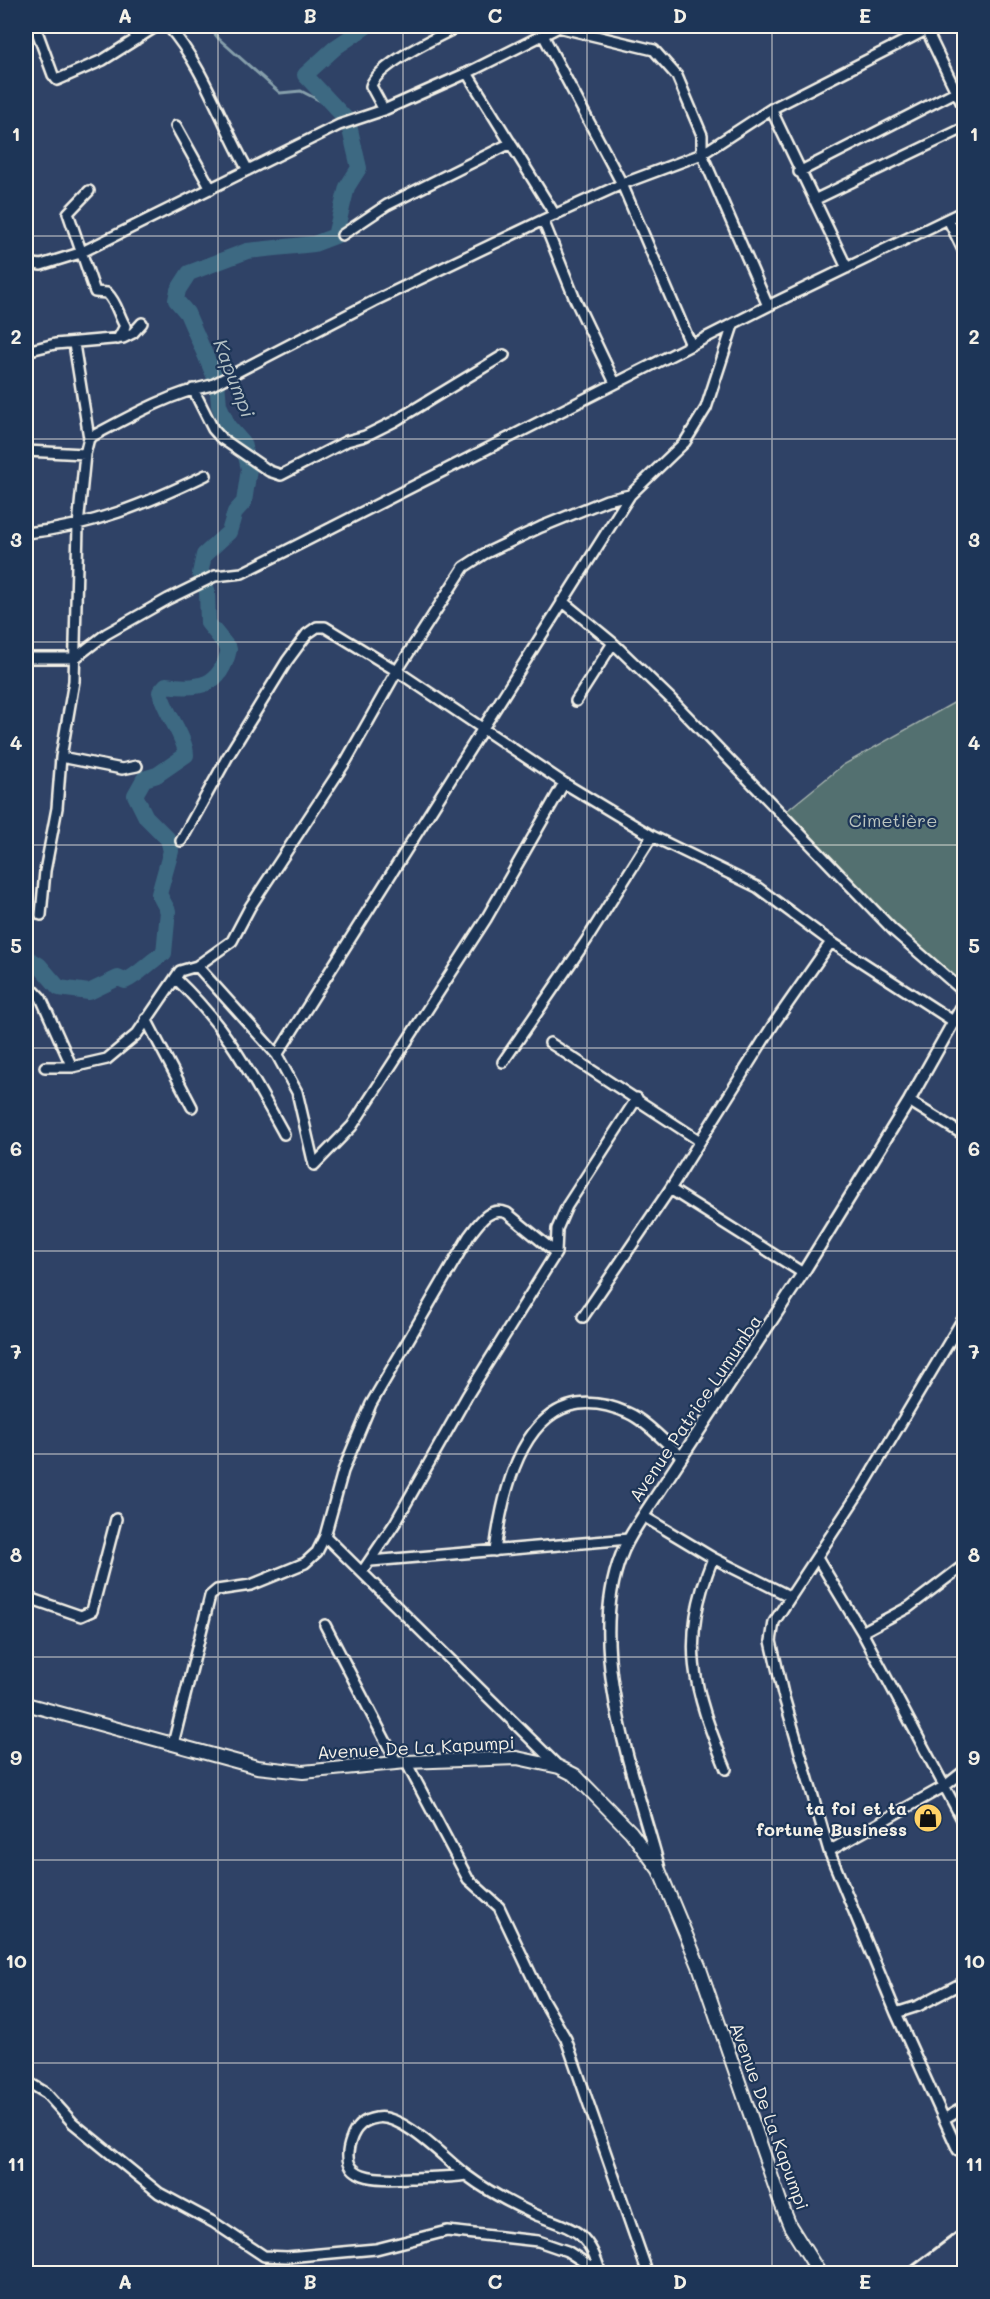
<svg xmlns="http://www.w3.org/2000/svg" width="990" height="2299" viewBox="0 0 990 2299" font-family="Mali,sans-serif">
	<rect width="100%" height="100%" fill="#2f4266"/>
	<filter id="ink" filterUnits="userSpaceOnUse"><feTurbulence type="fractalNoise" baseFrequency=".0167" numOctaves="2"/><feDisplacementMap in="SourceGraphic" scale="12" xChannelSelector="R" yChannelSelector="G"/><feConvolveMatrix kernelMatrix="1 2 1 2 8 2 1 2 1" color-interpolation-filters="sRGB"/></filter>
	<g filter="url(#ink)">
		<path fill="#52706f" stroke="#a3b0ac" stroke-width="1.5" d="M964,697V986L962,990L784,813L843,765Z"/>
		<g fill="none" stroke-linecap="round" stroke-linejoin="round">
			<path stroke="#869fab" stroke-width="3" d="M208,26L219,39L280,93L301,91L340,111"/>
			<path stroke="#3d6982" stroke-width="16" d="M26,957L39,965L59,988L89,992L118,978L125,981C140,974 150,961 164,953L168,911L159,894L171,851L168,839L146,817L135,795L144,779L157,775L186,755C186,738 165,713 160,692L166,685C200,690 221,686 229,649L208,623L207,590L200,574L204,555L229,532L235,512L244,502L249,469L243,443L228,426L219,405L217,382L187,313L176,300L178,290L189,273L247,251L314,244L335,236L347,187L359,168L348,121L305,75L336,47L367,26"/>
			<g stroke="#f4f1e8" stroke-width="14">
				<path id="minor" d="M35,26L53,75L57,80L103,60L157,26
					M130,26L137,39
					M168,26C204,67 221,123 248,170
					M558,27L654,50L677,76L702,135V154L768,306
					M925,27L964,108
					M543,35L622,184L691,345
					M467,73L555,215
					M771,109L847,268
					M384,110L371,86C378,64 439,36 460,26
					M176,126L211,189
					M799,172L957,91
					M89,191L68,213L95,292L107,293C117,303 118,314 125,326L118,339
					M814,200L964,128
					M948,219L964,252
					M543,220L574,297L615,383
					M342,235L387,205L511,143
					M26,263L41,265L80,253L339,125L384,110L467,73L561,26
					M26,351L55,344L123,338L133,333L142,323
					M193,389L213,429L221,438L269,471L281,475L347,441L365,436L395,421L504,355
					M89,438C129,417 168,394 212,385L374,301L543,220L622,184L702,154L771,109L926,30
					M26,451L85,454
					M26,533C90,527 148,503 206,475
					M562,601L613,643L670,698L893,930L964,992
					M26,658H75L106,634L168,599L215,576L242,573L272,558L768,306L964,211
					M576,701L613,643
					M61,757L122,769L137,766
					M181,841L227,758L287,661L307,634L317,627H325L397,671L564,783L652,836L757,887L831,942L953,1021
					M41,915L45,871L57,808L61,757L74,681L78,526L85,454L89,438L74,344
					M197,966L277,1055L297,1092L314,1165
					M175,978C227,1027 250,1073 284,1134
					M26,982L41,998L72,1067
					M146,1019L192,1107
					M550,1043L700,1141
					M277,1055L630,495L685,442L706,408L733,325
					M503,1062L586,941L652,836
					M45,1067H72L107,1059L137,1034L180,971L197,966L232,941L250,907L346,761L397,671L464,567L484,554L541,527L607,500L630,495
					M909,1101L964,1135
					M314,1165L352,1126L486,919L564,783
					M670,1189L803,1273
					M556,1253L507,1213C489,1206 479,1223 469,1236L371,1404L343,1471L325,1536L558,1766
					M583,1317L670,1189L773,1025L831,942
					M643,1516L713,1558L789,1596
					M495,1551C504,1480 531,1370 628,1413C645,1420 667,1444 682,1457
					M817,1557L862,1632L964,1823
					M713,1558C679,1643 693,1688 726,1769
					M371,1561L629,1539
					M362,1572L395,1523L467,1396L556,1253L557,1229L567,1206L637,1098
					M26,1597L81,1616L92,1611L116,1519
					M325,1625L397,1763
					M862,1632L909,1607L964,1565
					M173,1744L210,1596L217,1590L251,1585L305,1563L317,1552L325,1536
					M406,1762L468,1879L499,1907L542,1998L566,2039L648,2274
					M829,1851L945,1786L964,1771
					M896,2013L918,2006L964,1982
					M26,2081L46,2093L73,2123L159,2193L213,2222L264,2256L287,2257L376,2249L447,2231L538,2241L567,2251L601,2273
					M944,2119L964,2107
					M958,2150L896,2013L829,1851L783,1694L771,1641L774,1622L864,1485L964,1317
					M466,2175C447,2178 429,2177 411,2178C385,2179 335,2184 351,2140C355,2127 363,2120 376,2118C402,2112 447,2161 466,2175C486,2190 512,2204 534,2214C547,2220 568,2225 579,2234C592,2246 596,2258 601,2274
					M26,2259L29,2274"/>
			</g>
			<g stroke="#f4f1e8" stroke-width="15">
				<path id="tertiary" d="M659,1867C634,1775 585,1648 621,1556C626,1541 635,1529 643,1516L803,1273L909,1101L964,1003
					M803,2274L816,2269"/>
			</g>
			<g stroke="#f4f1e8" stroke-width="16">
				<path id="secondary" d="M26,1704L257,1767L303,1772L406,1762L517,1758L559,1767L575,1775L631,1832L659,1870L699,1966L780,2201L790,2226L820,2274"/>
			</g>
			<use href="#minor" stroke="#1d3557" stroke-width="9"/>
			<use href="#tertiary" stroke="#1d3557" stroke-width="10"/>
			<use href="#secondary" stroke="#1d3557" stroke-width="12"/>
			<path stroke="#f4f1e8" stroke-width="3" d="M902,2274L964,2227"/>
		</g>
	</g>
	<path fill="none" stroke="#f4f1e8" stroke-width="1.5" stroke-opacity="0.55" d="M218,26V2274M403,26V2274M587,26V2274M772,26V2274M26,236H964M26,439H964M26,642H964M26,845H964M26,1048H964M26,1251H964M26,1454H964M26,1657H964M26,1860H964M26,2063H964"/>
	<defs>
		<g id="shop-disc" transform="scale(1.5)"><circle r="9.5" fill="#ffd166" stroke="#1d3557"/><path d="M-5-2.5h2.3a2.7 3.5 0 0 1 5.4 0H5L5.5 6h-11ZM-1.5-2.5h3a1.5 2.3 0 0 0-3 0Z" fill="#111"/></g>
	</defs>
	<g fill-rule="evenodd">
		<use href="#shop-disc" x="928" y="1818"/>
	</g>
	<g text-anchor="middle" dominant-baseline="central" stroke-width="4.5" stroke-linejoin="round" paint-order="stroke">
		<g font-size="18" fill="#bbc4be" stroke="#1d3557">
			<text x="893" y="820">Cimetière</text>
		</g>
		<g font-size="18" fill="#f4f1e8" stroke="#1d3557">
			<text transform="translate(695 1408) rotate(-56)">Avenue Patrice Lumumba</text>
			<text transform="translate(416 1747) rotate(-3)">Avenue De La Kapumpi</text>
			<text transform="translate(770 2116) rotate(70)">Avenue De La Kapumpi</text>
		</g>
		<g font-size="18" font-weight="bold" fill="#f4f1e8" stroke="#1d3557" text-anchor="end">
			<text x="907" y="1808">ta foi et ta<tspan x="907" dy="21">fortune Business</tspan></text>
		</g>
		<g font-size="20" font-style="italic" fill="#b4c1c4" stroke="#1d3557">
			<text transform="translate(235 378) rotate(69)">Kapumpi</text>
		</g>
	</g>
	<rect width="990" height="2299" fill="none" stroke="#1d3557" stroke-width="66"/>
	<rect x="33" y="33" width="924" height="2233" fill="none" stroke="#f4f1e8" stroke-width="2"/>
	<g font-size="20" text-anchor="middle" font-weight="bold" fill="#f4f1e8">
		<text x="125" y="23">A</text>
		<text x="310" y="23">B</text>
		<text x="495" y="23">C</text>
		<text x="680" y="23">D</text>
		<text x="865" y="23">E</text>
		<text x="16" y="141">1</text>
		<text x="974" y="141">1</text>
		<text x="16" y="344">2</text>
		<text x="974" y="344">2</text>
		<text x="16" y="547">3</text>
		<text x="974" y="547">3</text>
		<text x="16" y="750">4</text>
		<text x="974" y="750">4</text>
		<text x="16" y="953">5</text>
		<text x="974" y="953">5</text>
		<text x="16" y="1156">6</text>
		<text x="974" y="1156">6</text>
		<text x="16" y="1359">7</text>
		<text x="974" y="1359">7</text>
		<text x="16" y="1562">8</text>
		<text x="974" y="1562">8</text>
		<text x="16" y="1765">9</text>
		<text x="974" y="1765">9</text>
		<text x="16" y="1968">10</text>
		<text x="974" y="1968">10</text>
		<text x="16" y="2171">11</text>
		<text x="974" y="2171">11</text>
		<text x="125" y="2289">A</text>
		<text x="310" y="2289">B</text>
		<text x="495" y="2289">C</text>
		<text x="680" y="2289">D</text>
		<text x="865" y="2289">E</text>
	</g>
</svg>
